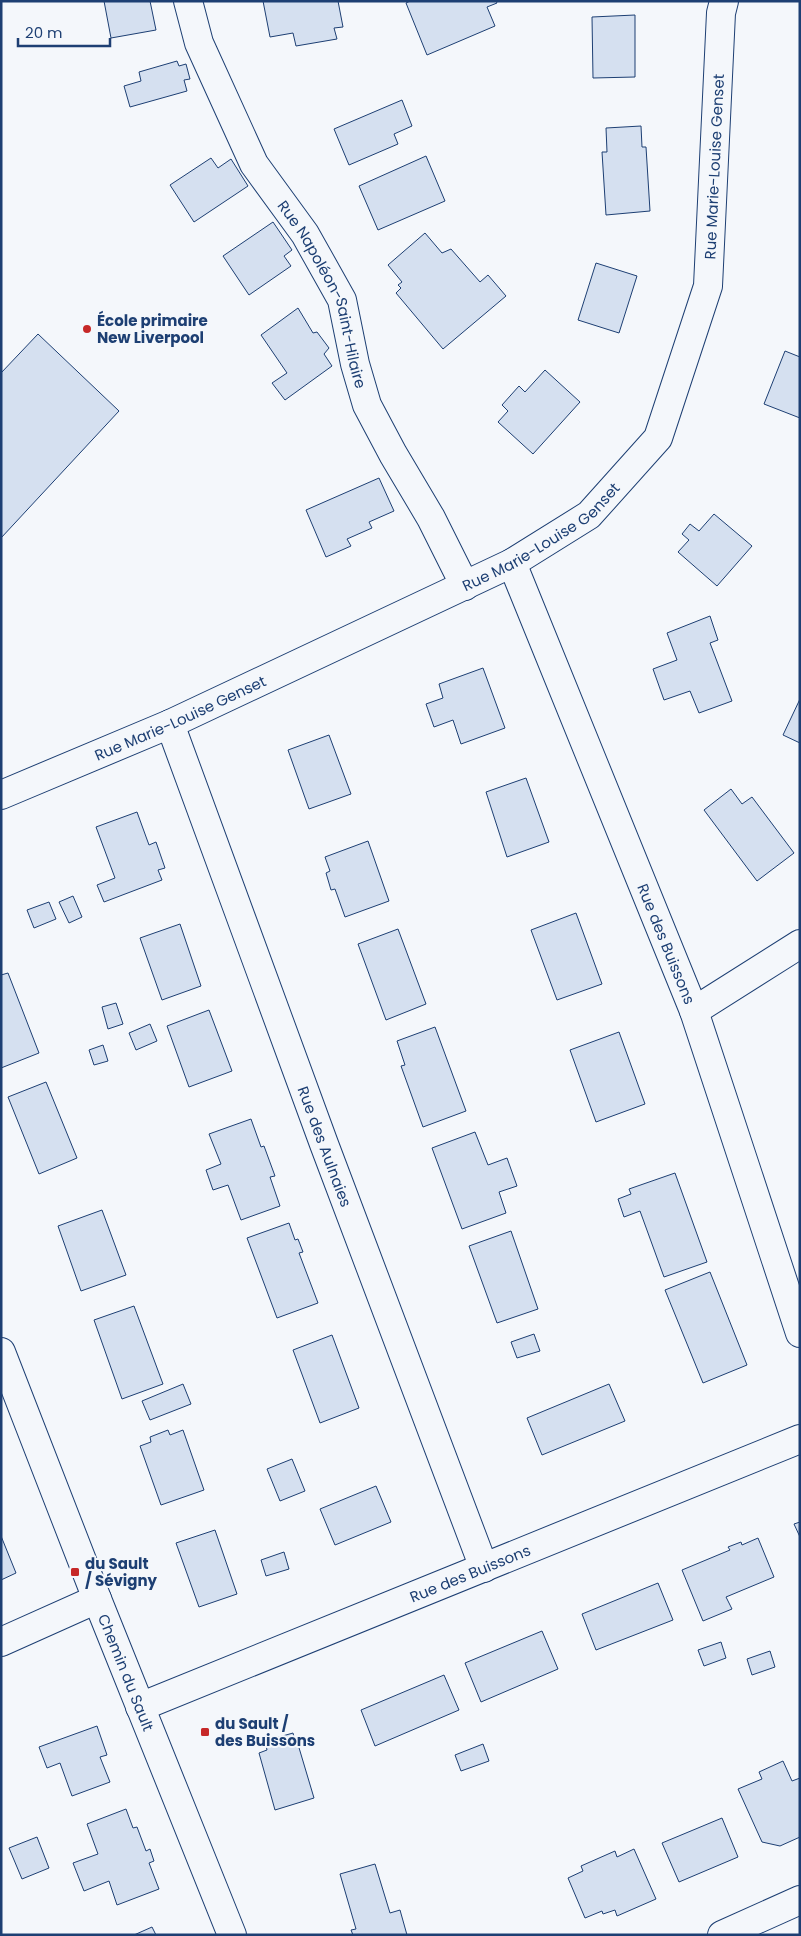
<svg xmlns="http://www.w3.org/2000/svg" width="801" height="1936" viewBox="0 0 801 1936" font-family="Poppins,sans-serif">
	<rect width="100%" height="100%" fill="#f4f7fb"/>
	<path fill="#d5e0f0" stroke="#1d3f73" d="M104,1H150L156,30L111,38Z
		M263,1H338L343,27L334,28L337,39L296,46L293,33L270,37Z
		M410,1H496L497,3L487,7L495,26L427,55L406,3Z
		M635,15V77L593,78L592,17Z
		M177,61L179,66L186,64L190,79L184,80L187,91L130,107L124,86L141,81L139,72Z
		M402,100L412,126L394,134L398,144L349,165L334,129Z
		M641,126L642,147H646L650,211L606,215L602,152H607L606,128Z
		M426,156L445,201L378,230L359,186Z
		M211,158L218,168L231,159L248,186L194,222L170,185Z
		M273,222L292,250L284,256L291,266L249,295L223,256Z
		M425,233L442,253L451,249L480,282L488,275L506,296L443,349L396,293L401,288L398,285L402,282L388,265Z
		M596,263L637,276L619,333L578,320Z
		M298,308L313,333L317,332L329,348L324,354L332,366L285,400L272,383L287,373L261,335Z
		M38,334L119,411L1,538V373Z
		M785,351L800,357V418L764,404Z
		M545,370L580,402L533,454L498,422L508,411L502,405L519,386L525,392Z
		M379,478L394,511L369,522L372,528L347,539L351,546L326,557L306,510Z
		M714,514L752,546L717,586L678,552L689,540L682,534L690,524L699,531Z
		M710,616L718,640L710,643L732,701L699,713L690,691L664,700L653,669L677,660L667,633Z
		M483,668L505,728L461,744L453,720L434,727L426,704L443,698L439,684Z
		M800,699V743L783,735Z
		M329,735L351,794L309,809L288,750Z
		M526,778L549,842L507,857L486,792Z
		M731,789L742,804L752,797L794,853L757,881L704,810Z
		M137,812L149,845L156,842L165,868L158,870L162,880L104,902L97,885L115,878L96,827Z
		M368,841L389,901L345,917L335,889L331,890L326,873L330,871L325,857Z
		M73,896L82,917L69,923L59,902Z
		M49,902L56,919L34,928L27,910Z
		M576,913L602,984L557,1000L531,930Z
		M180,924L201,986L162,1000L140,938Z
		M398,929L426,1004L386,1020L358,944Z
		M8,973L39,1053L1,1068V975Z
		M116,1003L123,1024L108,1029L102,1007Z
		M209,1010L232,1071L189,1087L167,1026Z
		M150,1024L157,1041L136,1050L129,1033Z
		M435,1027L466,1111L423,1127L401,1066L405,1065L397,1041Z
		M619,1032L645,1104L596,1122L570,1050Z
		M103,1045L108,1061L94,1065L89,1050Z
		M46,1082L77,1158L39,1174L8,1097Z
		M251,1119L261,1147L264,1146L275,1176L270,1177L280,1206L241,1220L228,1185L213,1190L206,1170L221,1164L209,1134Z
		M475,1132L488,1165L507,1158L517,1186L499,1192L506,1213L462,1229L432,1148Z
		M675,1173L707,1262L664,1277L640,1211L624,1217L618,1199L631,1194L629,1189Z
		M102,1210L126,1275L81,1291L58,1226Z
		M289,1223L295,1240L298,1239L303,1252L299,1253L318,1303L277,1318L247,1238Z
		M511,1231L538,1309L497,1323L469,1246Z
		M710,1272L747,1365L703,1383L665,1290Z
		M134,1306L163,1384L122,1399L94,1320Z
		M534,1334L540,1351L517,1358L511,1342Z
		M332,1335L359,1408L320,1423L293,1350Z
		M183,1384L191,1404L150,1420L142,1401Z
		M609,1384L625,1421L542,1455L527,1418Z
		M168,1430L170,1435L183,1430L204,1490L161,1505L140,1446L151,1442L150,1437Z
		M292,1459L305,1491L280,1501L267,1469Z
		M376,1486L391,1522L335,1545L320,1509Z
		M800,1522V1537L794,1524Z
		M215,1530L237,1594L199,1607L176,1543Z
		M1,1536L16,1573L1,1580Z
		M758,1538L774,1577L726,1597L732,1609L703,1621L682,1570L730,1550L728,1547L741,1542L742,1545Z
		M284,1552L289,1569L266,1576L261,1560Z
		M658,1583L673,1620L596,1650L582,1614Z
		M542,1631L558,1669L481,1702L465,1663Z
		M721,1642L726,1658L704,1666L698,1650Z
		M770,1651L775,1667L752,1675L747,1659Z
		M444,1675L459,1710L375,1746L361,1710Z
		M97,1726L107,1755L100,1757L110,1782L72,1796L60,1763L47,1768L39,1747Z
		M293,1733L295,1741H297L314,1798L275,1810L259,1753L267,1750L265,1741Z
		M483,1744L489,1761L461,1771L455,1755Z
		M783,1761L792,1781L800,1778V1837L780,1846L762,1842L738,1789L762,1779L759,1772Z
		M126,1809L133,1828L137,1827L146,1851L150,1849L154,1861L149,1863L159,1889L117,1905L109,1881L84,1891L73,1863L98,1854L87,1824Z
		M722,1818L738,1857L679,1882L662,1843Z
		M37,1837L49,1868L22,1879L9,1848Z
		M634,1849L656,1899L617,1916L615,1910L603,1914L602,1911L585,1918L568,1878L583,1871L581,1866L615,1851L617,1857Z
		M375,1864L390,1913L400,1910L407,1935H353L351,1930L356,1929L340,1874Z
		M152,1927L156,1935H134Z"/>
	<g fill="none" stroke-linecap="round" stroke-linejoin="round">
		<g stroke="#1d3f73" stroke-width="30">
			<g id="street">
				<path id="s1" d="M188,1L199,43L254,164L305,234L342,300L355,364L367,405L393,454L431,518L465,586"/>
				<path id="s2" d="M512,563L694,1011L800,1333"/>
				<path id="s3" d="M170,724L324,1144L484,1568"/>
				<path id="s4" d="M1,795L170,724L512,563L589,515L658,438L708,286L721,13L724,1"/>
				<path d="M694,1011L800,944"/>
				<path d="M1,1642L97,1599"/>
				<path id="s5" d="M140,1707L800,1439"/>
				<path d="M722,1935L800,1900"/>
			</g>
		</g>
		<g stroke="#1d3f73" stroke-width="30">
			<g id="secondary">
				<path id="s6" d="M1,1352L97,1599L232,1935"/>
			</g>
		</g>
		<use href="#street" stroke="#f4f7fb" stroke-width="28"/>
		<use href="#secondary" stroke="#f4f7fb" stroke-width="28"/>
	</g>
	<g fill="#c62828" stroke="#f4f7fb" stroke-width="2">
		<circle cx="87" cy="329" r="5"/>
		<rect x="70" y="1567" width="10" height="10" rx="2.5"/>
		<rect x="200" y="1727" width="10" height="10" rx="2.5"/>
	</g>
	<g text-anchor="middle" dominant-baseline="central" stroke-width="4" stroke-linejoin="round" paint-order="stroke">
		<g font-size="15" fill="#1d3f73" stroke="#f4f7fb">
			<text stroke="none"><textPath href="#s4" startOffset="1035">Rue Marie-Louise Genset</textPath></text>
			<text stroke="none"><textPath href="#s1" startOffset="326">Rue Napoléon-Saint-Hilaire</textPath></text>
			<text stroke="none"><textPath href="#s4" startOffset="600">Rue Marie-Louise Genset</textPath></text>
			<text stroke="none"><textPath href="#s4" startOffset="195">Rue Marie-Louise Genset</textPath></text>
			<text stroke="none"><textPath href="#s2" startOffset="411">Rue des Buissons</textPath></text>
			<text stroke="none"><textPath href="#s3" startOffset="450">Rue des Aulnaies</textPath></text>
			<text stroke="none"><textPath href="#s5" startOffset="356">Rue des Buissons</textPath></text>
			<text stroke="none"><textPath href="#s6" startOffset="344">Chemin du Sault</textPath></text>
		</g>
		<g font-size="15" font-weight="bold" fill="#1d3f73" stroke="#f4f7fb" text-anchor="start">
			<text x="97" y="320">École primaire<tspan x="97" dy="17">New Liverpool</tspan></text>
			<text x="85" y="1563">du Sault<tspan x="85" dy="17">/ Sévigny</tspan></text>
			<text x="215" y="1723">du Sault /<tspan x="215" dy="17">des Buissons</tspan></text>
		</g>
	</g>
	<rect width="801" height="1936" fill="none" stroke="#1d3f73" stroke-width="5"/>
	<path d="M18 38v8h92v-8" fill="none" stroke="#1d3f73" stroke-width="2.5"/>
	<text x="25" y="38" font-size="15" fill="#1d3f73" stroke="#f4f7fb" stroke-width="4" paint-order="stroke">20 m</text>
</svg>
